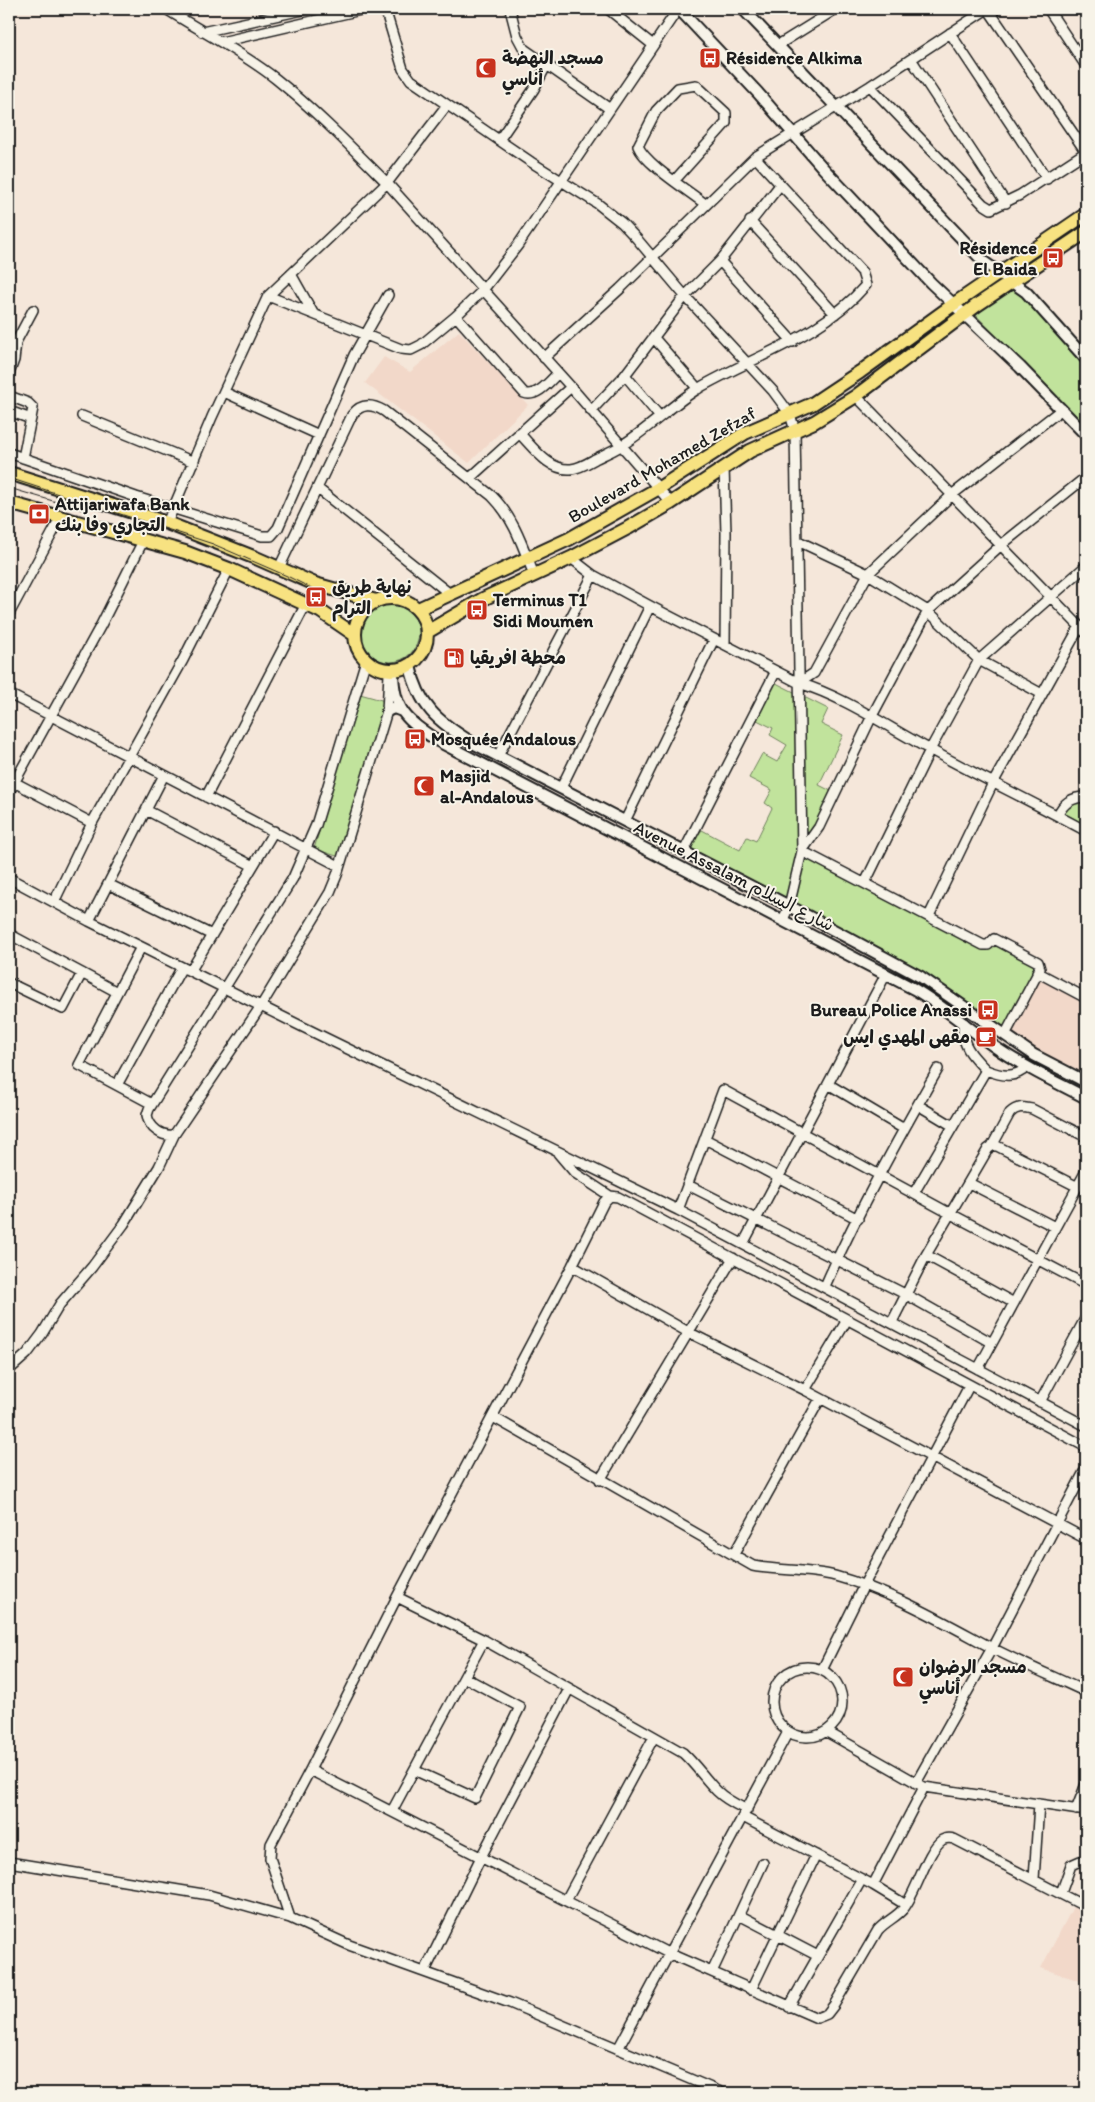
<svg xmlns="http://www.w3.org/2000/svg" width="1095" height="2102" viewBox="0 0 1095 2102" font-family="Itim,'Playpen Sans Arabic',sans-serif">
	<rect width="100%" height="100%" fill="#f5e7da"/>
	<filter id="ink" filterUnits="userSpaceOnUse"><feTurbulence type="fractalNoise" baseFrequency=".02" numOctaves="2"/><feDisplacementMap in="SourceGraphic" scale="10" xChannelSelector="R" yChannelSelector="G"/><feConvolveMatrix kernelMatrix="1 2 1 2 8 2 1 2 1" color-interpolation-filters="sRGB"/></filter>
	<g filter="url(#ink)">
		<path fill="#f2d8c9" d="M459,331L528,405L469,463L365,383L384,357L410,372Z
			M1037,972L1086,998V1082L1005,1035Z
			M1073,1907L1086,1914V1983L1041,1968Z"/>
		<path fill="#c1e39c" stroke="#6e805c" d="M1016,281L1086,353V430L972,311Z
			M361 633a29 29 0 1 1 58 0a29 29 0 1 1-58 0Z
			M782,666L774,682L828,709L821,724L843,735L819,785L831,791L803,851L988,945L992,940L1041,965L1005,1035L950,996L684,851L702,830L740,850L747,837L756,841L772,808L765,803L772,790L749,778L762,754L777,762L787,745L770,735L773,728L755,719Z
			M360,694L385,701L340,857L314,849Z
			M1086,800V825L1062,812L1073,802Z"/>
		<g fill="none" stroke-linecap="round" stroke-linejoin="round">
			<g stroke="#1c1c1c" stroke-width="12">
				<path id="minor" d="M166,9C202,32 242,52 276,79C316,111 351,147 387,183L571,387L671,503
					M385,9L403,69L411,80L531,162L598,204L622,223L637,239L685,296L773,391L790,414L795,431L802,851L789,906L783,920
					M510,9L517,36L524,49L610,109
					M608,9L653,45
					M988,9L1086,152
					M1048,9L1086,66
					M202,32L307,9
					M950,33L1047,179
					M221,42L365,9
					M778,45L836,9
					M911,59L1006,203
					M870,86L983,204L991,209L1020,195L1086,152
					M499,140L534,89L546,66
					M675,180L726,123V113L696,85L678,88L656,111L638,146C645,164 689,191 705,204
					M750,221L835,314
					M720,261L793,342
					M291,274L313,313
					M268,296L401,349L411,350L421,345L456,316L483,290L518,245L678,9
					M456,316L524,393C537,398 550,381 558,373
					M654,338L698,389
					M544,358L620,289L755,157L870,86L987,9
					M9,374L14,360L16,342L33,310
					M625,375L660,417
					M224,392L319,435
					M9,396L28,403L33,408L23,458
					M856,396L1086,633
					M9,411L31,419
					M591,411L625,375L685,296L720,261L780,185
					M82,416L194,462
					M519,433C533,447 549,471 571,469C580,468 588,463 595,459C603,455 612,451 619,447C648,430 671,405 699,388C756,355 821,337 866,285L862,272L755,157
					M9,453L136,497L262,536H271L278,528L354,355L388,295
					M724,467L726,533L725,644
					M470,478L571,387
					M317,488L450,594
					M167,523L212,417L268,296L387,183L447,105
					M798,541L868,574L928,611L979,660L1042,694
					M571,558L593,575L650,606L799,683C847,698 887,727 931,750C982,778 1035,803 1086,831
					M279,568L352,415C361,403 372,404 384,411L492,496C514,518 523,547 534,575
					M9,614L60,519
					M799,683L814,673L868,574L953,494L1062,409
					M9,694L339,866
					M498,756L593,575
					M10,780L92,823
					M561,788L650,606
					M9,792L101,625L143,541
					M206,797L306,604
					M146,810L253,866
					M1058,815C1063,803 1073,797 1086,797
					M625,821L714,639
					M684,851L776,671
					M9,878L89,921L303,1027L678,1210L1086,1426
					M865,883L930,750L979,660L1086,566
					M108,884L212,935
					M54,902L92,823L183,660L229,569
					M929,916L993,783L1080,626
					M89,921L164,775
					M9,934L117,992
					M141,947L79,1065L152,1104
					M191,970L274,831
					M1037,972L1086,998
					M886,974L828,1084L904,1129
					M9,983L63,1009L82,973
					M964,1023C959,1043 973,1057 986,1070
					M1005,1035L1040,969L1038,962L994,939L988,945H983L802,851L819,827L872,716L928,611L1000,546L1086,477
					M117,1085L182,967
					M918,1105L953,1126
					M174,1135C162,1137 149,1128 147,1115L149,1109L293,878L316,825L366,660
					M705,1139L858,1219
					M992,1146L1010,1113C1017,1106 1023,1107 1032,1109L1086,1137
					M558,1153L575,1173L610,1196L618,1197L1086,1447
					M969,1183L1055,1227
					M688,1185L907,1295L992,1343
					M914,1193L986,1070C1002,1076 1014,1079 1027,1067
					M678,1210L723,1090L951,1214L1086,1285
					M743,1244L828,1084
					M926,1255L1014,1303
					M572,1266L688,1332L805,1390L1086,1539
					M825,1286C858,1211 898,1139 938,1069
					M892,1322L926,1255L988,1149L992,1146H997L1078,1187
					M978,1369L1086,1171
					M9,1370L27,1354L42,1334L60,1304L92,1267L124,1224L159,1167L174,1135L261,1006L330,892L337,875L387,711L389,674
					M805,1390L847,1320
					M1040,1402L1086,1317
					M493,1417L753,1566C780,1571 808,1569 835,1576C890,1591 940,1620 990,1647C1021,1663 1054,1677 1086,1692
					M600,1480L733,1258
					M734,1554L820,1399
					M397,1597L484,1640L683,1753C696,1765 705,1779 717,1791C726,1800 737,1805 747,1810
					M772 1702a35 35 0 1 1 70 0a35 35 0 1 1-70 0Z
					M822,1670L864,1585L969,1386
					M827,1732L924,1787L1086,1811
					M310,1770L668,1953L817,2018L827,2014L834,2005L878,1930C886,1921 897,1917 904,1908C917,1891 927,1851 942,1840C946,1838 950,1838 954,1839L1086,1907
					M414,1770L475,1798L520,1707L464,1677
					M916,1783L992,1648L1086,1468
					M1076,1810L1086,1784
					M392,1811L484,1640
					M743,1817L873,1885L906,1905
					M9,1862L209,1895L290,1918L349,1945L510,2003L723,2093
					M1034,1879L1039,1804
					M873,1885L924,1787
					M1061,1893L1071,1865L1080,1861L1086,1864
					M566,1900L654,1737
					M739,1915L818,1956
					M290,1918L270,1858L271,1844L310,1770L397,1597L572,1266L604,1202L610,1196
					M425,1971L481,1857L569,1689
					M712,1972L763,1863
					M751,1990L816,1855
					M789,2007L862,1879
					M618,2049L788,1732"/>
			</g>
			<g stroke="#1c1c1c" stroke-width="14">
				<path id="tertiary" d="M679,9L758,93L823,168L931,283L1020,367L1086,435
					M743,9L984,262L1026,292L1086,359
					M410,666C419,706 437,721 471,742L789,906L921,977L1034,1055L1086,1082
					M393,670C393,710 406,720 438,741L914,989C943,1006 968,1028 995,1047C1023,1067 1056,1082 1086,1098
					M387,711L394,708L402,711"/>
			</g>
			<g stroke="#1c1c1c" stroke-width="16">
				<path id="primary" d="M9,473L167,523L256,558L315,584L376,601
					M9,503L185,552L229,569L320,611L355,635
					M355 634a36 36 0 1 1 72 0a36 36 0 1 1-72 0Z
					M418,609L569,539L659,488L745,433L812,404L860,372L954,304L1086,214
					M427,632L483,599L571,558L628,528L671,503L750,451L814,422L856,396L977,305L1086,232"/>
			</g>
			<use href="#minor" stroke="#f7f3e8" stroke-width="9"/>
			<use href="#tertiary" stroke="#f7f3e8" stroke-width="10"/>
			<use href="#primary" stroke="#f7e281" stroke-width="12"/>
			<path stroke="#1c1c1c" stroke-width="1" d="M9,478L213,544L287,576L323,594
				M9,488L87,511"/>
		</g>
	</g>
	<defs>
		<g id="bus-square" transform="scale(1.125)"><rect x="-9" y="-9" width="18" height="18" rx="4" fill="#c8321e" stroke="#f7f3e8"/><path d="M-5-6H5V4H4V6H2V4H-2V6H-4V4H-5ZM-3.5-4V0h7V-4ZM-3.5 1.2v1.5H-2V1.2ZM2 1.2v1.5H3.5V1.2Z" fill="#fff"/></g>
		<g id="mosque-square" transform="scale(1.125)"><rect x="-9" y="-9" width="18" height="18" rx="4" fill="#c8321e" stroke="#f7f3e8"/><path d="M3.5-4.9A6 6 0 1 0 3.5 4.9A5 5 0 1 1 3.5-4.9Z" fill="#fff"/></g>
		<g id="bank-square" transform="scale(1.125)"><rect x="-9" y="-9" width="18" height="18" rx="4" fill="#c8321e" stroke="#f7f3e8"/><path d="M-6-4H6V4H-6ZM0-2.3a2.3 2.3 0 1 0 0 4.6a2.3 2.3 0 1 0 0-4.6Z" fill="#fff"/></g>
		<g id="fuel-square" transform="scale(1.125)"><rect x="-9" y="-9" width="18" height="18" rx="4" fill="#c8321e" stroke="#f7f3e8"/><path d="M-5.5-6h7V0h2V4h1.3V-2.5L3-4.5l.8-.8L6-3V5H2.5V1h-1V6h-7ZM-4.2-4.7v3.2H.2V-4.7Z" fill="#fff"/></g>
		<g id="cafe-square" transform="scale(1.125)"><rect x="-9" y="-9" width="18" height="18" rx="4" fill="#c8321e" stroke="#f7f3e8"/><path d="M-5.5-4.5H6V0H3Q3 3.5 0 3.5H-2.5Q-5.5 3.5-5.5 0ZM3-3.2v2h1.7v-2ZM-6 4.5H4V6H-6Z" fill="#fff"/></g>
	</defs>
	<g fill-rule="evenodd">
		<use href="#bus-square" x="710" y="58"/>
		<use href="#mosque-square" x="486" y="68"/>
		<use href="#bus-square" x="1053" y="258"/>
		<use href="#bank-square" x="39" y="514"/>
		<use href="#bus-square" x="316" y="597"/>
		<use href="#bus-square" x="477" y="610"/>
		<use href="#fuel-square" x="454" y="658"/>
		<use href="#bus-square" x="415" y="739"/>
		<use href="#mosque-square" x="424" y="786"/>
		<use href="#bus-square" x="988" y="1010"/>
		<use href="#cafe-square" x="986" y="1037"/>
		<use href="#mosque-square" x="903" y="1677"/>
	</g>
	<g text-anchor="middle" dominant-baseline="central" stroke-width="4" stroke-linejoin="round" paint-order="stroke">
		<g font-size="18" font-weight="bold" fill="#1c1c1c" stroke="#f7f3e8" text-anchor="start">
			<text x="502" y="58">مسجد النهضة<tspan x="502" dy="21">أناسي</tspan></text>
			<text x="726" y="58">Résidence Alkima</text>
			<text x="1037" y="248" text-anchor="end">Résidence<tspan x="1037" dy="21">El Baida</tspan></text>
			<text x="55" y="504">Attijariwafa Bank<tspan x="55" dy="21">التجاري وفا بنك</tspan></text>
			<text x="332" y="587">نهاية طريق<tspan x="332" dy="21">الترام</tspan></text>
			<text x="493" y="600">Terminus T1<tspan x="493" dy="21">Sidi Moumen</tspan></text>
			<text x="470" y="658">محطة افريقيا</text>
			<text x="431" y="739">Mosquée Andalous</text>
			<text x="440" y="776">Masjid<tspan x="440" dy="21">al-Andalous</tspan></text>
			<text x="972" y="1010" text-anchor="end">Bureau Police Anassi</text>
			<text x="970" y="1037" text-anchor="end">مقهى المهدي ايس</text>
			<text x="919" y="1667">مسجد الرضوان<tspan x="919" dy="21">أناسي</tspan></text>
		</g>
		<g font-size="18" fill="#1c1c1c" stroke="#f7f3e8">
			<text transform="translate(662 465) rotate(-30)">Boulevard Mohamed Zefzaf</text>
			<text transform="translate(734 876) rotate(27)">Avenue Assalam شارع السلام</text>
		</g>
	</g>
	<rect width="1095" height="2102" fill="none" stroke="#f7f3e8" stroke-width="30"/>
	<rect x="15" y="15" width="1065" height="2072" fill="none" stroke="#1c1c1c" stroke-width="2" filter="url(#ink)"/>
</svg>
